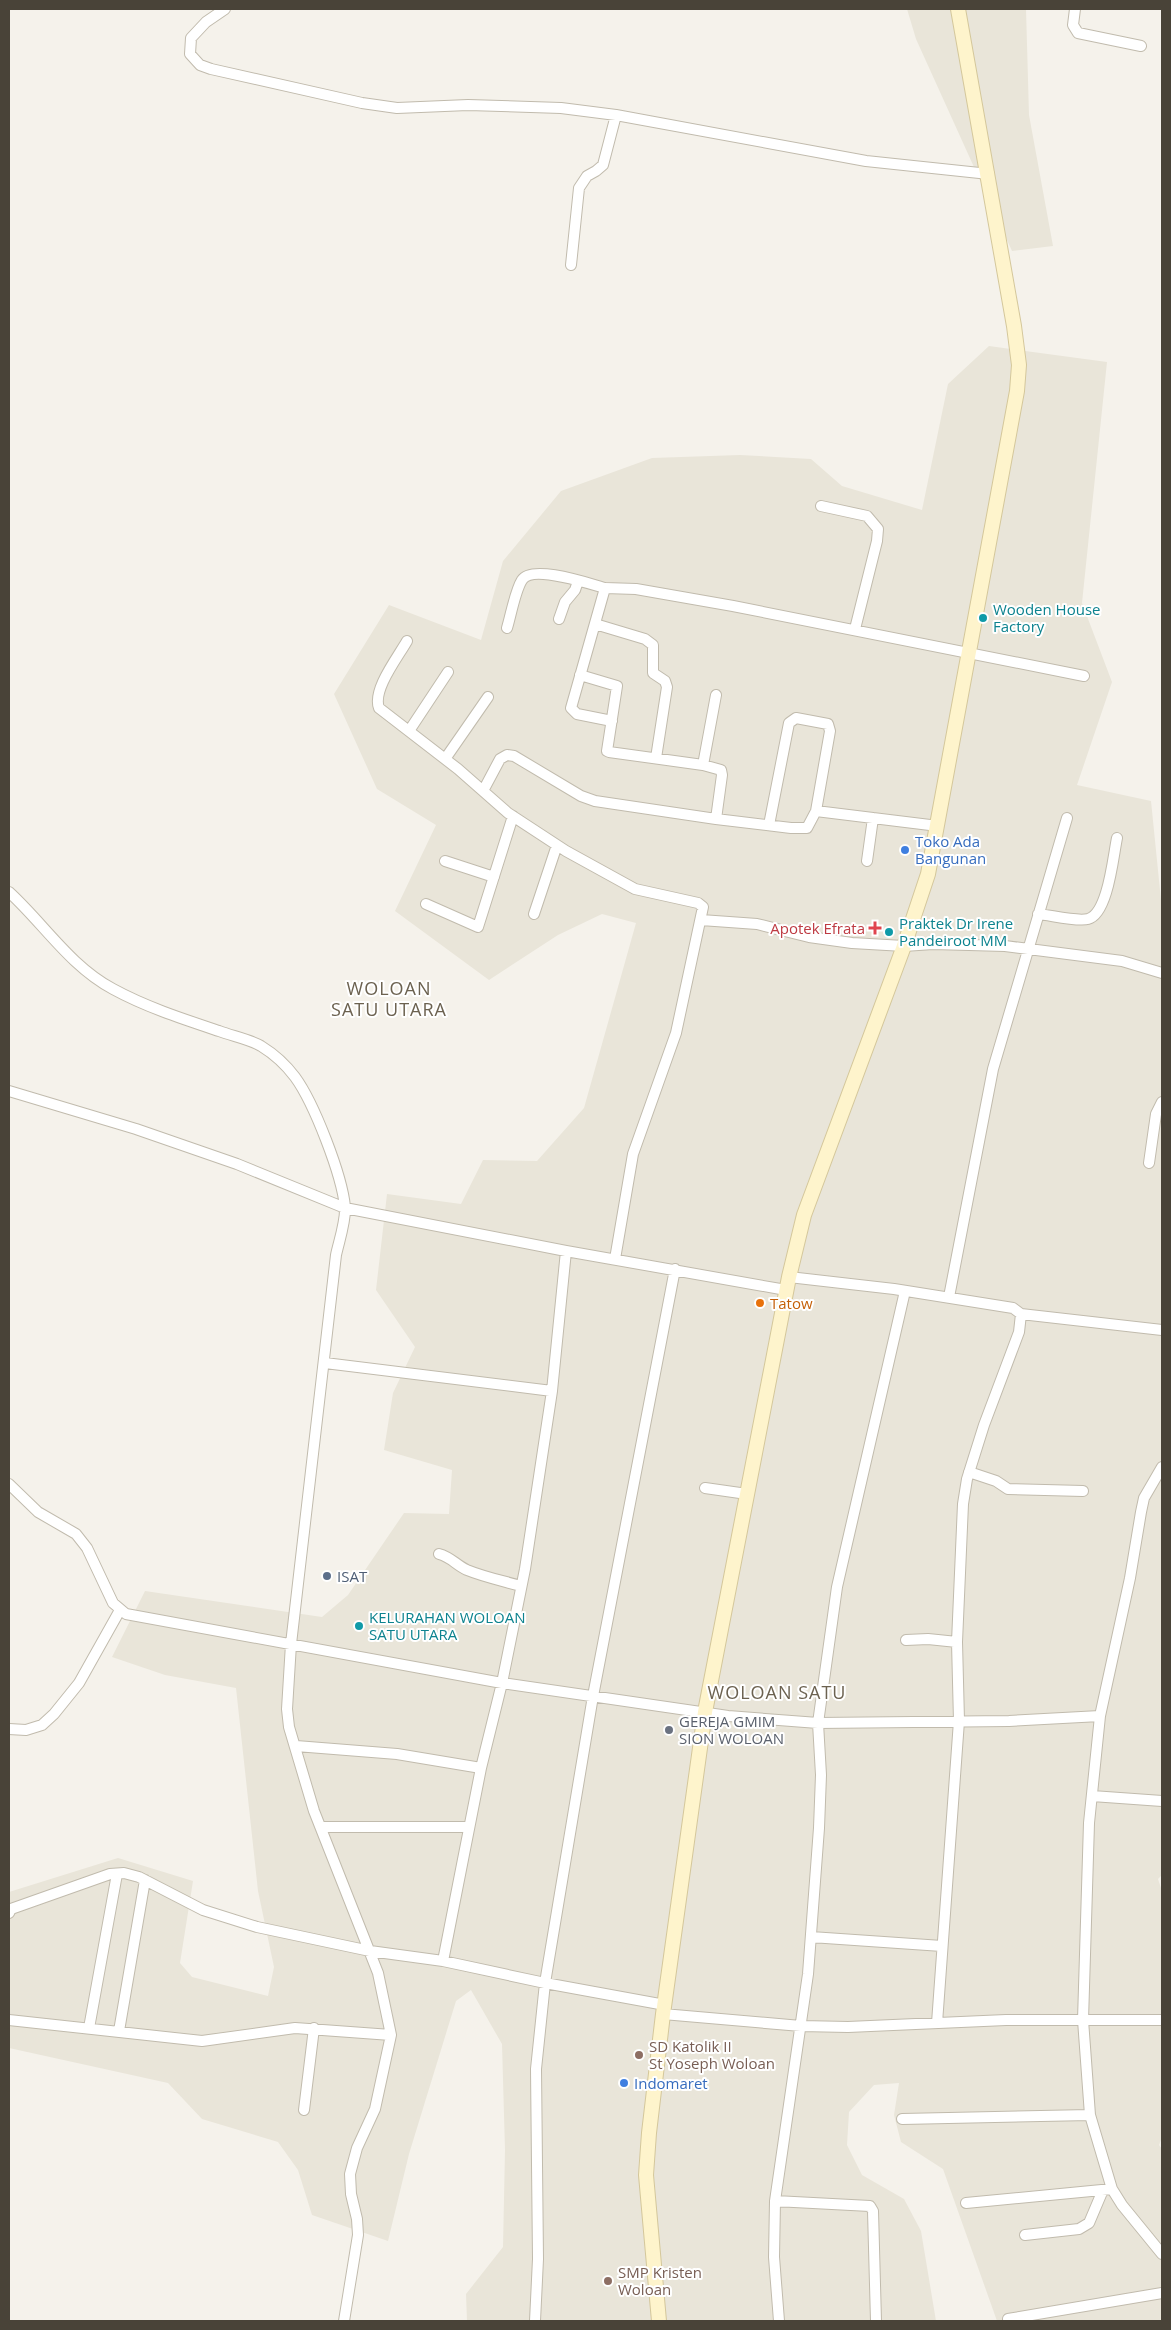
<svg xmlns="http://www.w3.org/2000/svg" width="1171" height="2330" viewBox="0 0 1171 2330" font-family="'Open Sans',sans-serif">
	<rect width="100%" height="100%" fill="#f5f2eb"/>
	<path fill="#e9e5d9" d="M907,9H1026L1029,115L1053,246L1012,251L916,39Z
		M989,346L1107,362L1082,603L1112,682L1077,785L1151,801L1162,910V1875L1158,1879L1162,1891V2137L1159,2145L1162,2149V2321H997L943,2169L901,2142L894,2115L899,2083L874,2085L849,2112L847,2145L862,2175L904,2199L921,2231L936,2321H467L466,2294L503,2247L505,2150L502,2044L471,1990L456,2001L409,2154L388,2241L312,2215L298,2170L278,2142L202,2119L168,2083L9,2048V1892L118,1858L193,1881L180,1963L192,1977L268,1996L274,1967L258,1891L236,1688L165,1675L112,1657L145,1591L322,1617L348,1595L404,1513L449,1514L452,1470L384,1450L393,1393L415,1347L376,1290L387,1194L461,1204L483,1160L537,1161L584,1108L636,923L602,914L558,935L489,980L395,911L436,825L377,789L334,694L389,605L481,640L503,561L561,491L652,458L740,455L811,459L842,486L922,510L948,384Z"/>
	<g fill="none" stroke-linecap="round" stroke-linejoin="round">
		<g stroke="#c1bbad" stroke-width="12">
			<path id="minor" d="M225,9L206,22L191,38L190,54L200,65L211,69L362,103L397,108L468,105L561,108L616,115L866,161L989,174
				M1075,9L1073,25L1078,33L1141,46
				M571,265L579,188L587,176L596,171L603,165L616,115
				M821,506L867,516L878,529L877,541L855,629
				M605,588L636,589L733,606L1084,676
				M559,619L565,602L575,590L578,581
				M595,624L645,639L653,645V673L665,681L667,687L656,758
				M507,628C511,615 515,591 522,580C532,564 590,584 605,588L571,708L577,714L612,721
				M407,641C398,657 372,690 379,708L458,769L508,813L566,851L635,889L698,903L703,907L676,1033L633,1154L615,1259
				M580,675L617,686L607,751L609,752L703,765L721,770L722,775L716,819
				M409,731L448,672
				M445,759L488,697
				M703,765L716,695
				M483,791L500,759L507,755L514,756L581,796L595,801L716,819L791,828H807L816,811L830,731L828,724L796,718L789,723L769,825
				M816,811L938,826
				M445,861L494,877
				M867,861L873,818
				M9,892C44,924 70,966 113,989C146,1007 183,1019 219,1031C232,1036 249,1039 261,1046C274,1054 286,1065 295,1077C314,1103 342,1175 345,1207C346,1221 339,1241 336,1255L291,1644L287,1709L289,1727L314,1811L378,1973L391,2035L375,2109L357,2148L350,2174L351,2194L357,2219L358,2235L344,2321
				M426,904L478,927L513,816
				M534,914L557,845
				M1038,914C1050,915 1077,922 1088,919C1108,914 1113,857 1117,838
				M701,920L757,924L809,937L852,943L904,946L933,944L1005,946L1122,961L1162,973
				M9,1091L136,1129L237,1164L345,1208L566,1251L786,1290
				M1149,1163L1156,1114L1162,1102
				M789,1277L894,1289L1013,1308L1021,1314L1019,1332L984,1425L967,1479L963,1504L957,1642L959,1721L937,2023
				M949,1297L993,1069L1067,818
				M1021,1314L1162,1330
				M325,1363L552,1391
				M1162,1467L1144,1498L1141,1512L1130,1578L1100,1716L1089,1823L1083,2020L1090,2115L1112,2189L1122,2205L1162,2254
				M969,1472L996,1481L1008,1489L1083,1491
				M9,1484L38,1512L76,1534L87,1548L113,1603L126,1614L502,1683L728,1716L818,1723L1009,1721L1100,1716
				M705,1488L747,1494
				M439,1554C451,1557 456,1565 467,1570C484,1577 503,1581 521,1586
				M906,1640L928,1639L957,1642
				M9,1729L26,1730L42,1725L54,1714L79,1683L120,1610
				M296,1746L397,1754L481,1768
				M1092,1796L1162,1801
				M321,1827H469
				M9,1913L11,1909L110,1874L124,1873L139,1877L203,1910L257,1927L370,1951L443,1961L545,1983L665,2005
				M811,1937L942,1946
				M443,1961L481,1768L502,1683L525,1569L552,1391L566,1251
				M663,2014L801,2026L848,2027L1006,2020H1162
				M9,2020L202,2041L295,2028L391,2035
				M89,2028L117,1874
				M119,2031L145,1880
				M304,2110L314,2028
				M902,2119L1090,2115
				M775,2201L870,2206L873,2211L876,2321
				M966,2203L1112,2189
				M1025,2235L1079,2229L1089,2223L1103,2190
				M1008,2319L1162,2293
				M535,2321L538,2259L536,2069L545,1983L593,1696L675,1269
				M779,2321L774,2257L775,2201L808,1974L819,1828L821,1775L818,1723L837,1587L905,1291"/>
		</g>
		<g stroke="#d4c79b" stroke-width="16">
			<path id="secondary" d="M659,2321L646,2175L649,2133L663,2014L705,1712L789,1277L804,1215L904,946L928,874L1017,391L1019,365L1014,326L958,9"/>
		</g>
		<use href="#minor" stroke="#fff" stroke-width="10"/>
		<use href="#secondary" stroke="#fef4cc" stroke-width="14"/>
	</g>
	<g fill="#0f9aa8" stroke="#fff" stroke-width="2">
		<circle cx="983" cy="618" r="5"/>
		<circle cx="889" cy="932" r="5"/>
		<circle cx="359" cy="1626" r="5"/>
	</g>
	<g fill="#3f7fe0" stroke="#fff" stroke-width="2">
		<circle cx="905" cy="850" r="5"/>
		<circle cx="624" cy="2083" r="5"/>
	</g>
	<path fill="#e0444e" stroke="#fff" stroke-width="2" d="M872.5 920.5h5v5h5v5h-5v5h-5v-5h-5v-5h5z"/>
	<circle fill="#e8710a" stroke="#fff" stroke-width="2" cx="760" cy="1303" r="5"/>
	<circle fill="#5c6f8a" stroke="#fff" stroke-width="2" cx="327" cy="1576" r="5"/>
	<circle fill="#6b7280" stroke="#fff" stroke-width="2" cx="669" cy="1730" r="5"/>
	<g fill="#8d6e63" stroke="#fff" stroke-width="2">
		<circle cx="639" cy="2055" r="5"/>
		<circle cx="608" cy="2281" r="5"/>
	</g>
	<g text-anchor="middle" dominant-baseline="central" stroke-width="4" stroke-linejoin="round" paint-order="stroke">
		<g font-size="15" fill="#0d838f" stroke="#fff" text-anchor="start">
			<text x="993" y="609">Wooden House<tspan x="993" dy="17">Factory</tspan></text>
			<text x="899" y="923">Praktek Dr Irene<tspan x="899" dy="17">Pandeiroot MM</tspan></text>
			<text x="369" y="1617">KELURAHAN WOLOAN<tspan x="369" dy="17">SATU UTARA</tspan></text>
		</g>
		<g font-size="15" fill="#366cbe" stroke="#fff" text-anchor="start">
			<text x="915" y="841">Toko Ada<tspan x="915" dy="17">Bangunan</tspan></text>
			<text x="634" y="2083">Indomaret</text>
		</g>
		<g font-size="15" fill="#be3a42" stroke="#fff" text-anchor="end">
			<text x="865" y="928">Apotek Efrata</text>
		</g>
		<g font-size="15" fill="#c56008" stroke="#fff" text-anchor="start">
			<text x="770" y="1303">Tatow</text>
		</g>
		<g font-size="15" fill="#4e5e75" stroke="#fff" text-anchor="start">
			<text x="337" y="1576">ISAT</text>
		</g>
		<g font-size="15" fill="#5b616d" stroke="#fff" text-anchor="start">
			<text x="679" y="1721">GEREJA GMIM<tspan x="679" dy="17">SION WOLOAN</tspan></text>
		</g>
		<g font-size="15" fill="#785e54" stroke="#fff" text-anchor="start">
			<text x="649" y="2046">SD Katolik II<tspan x="649" dy="17">St Yoseph Woloan</tspan></text>
			<text x="618" y="2272">SMP Kristen<tspan x="618" dy="17">Woloan</tspan></text>
		</g>
		<g font-size="18" letter-spacing="1" fill="#6c6250" stroke="#fff">
			<text x="389" y="988">WOLOAN<tspan x="389" dy="21">SATU UTARA</tspan></text>
			<text x="777" y="1692">WOLOAN SATU</text>
		</g>
	</g>
	<rect width="1171" height="2330" fill="none" stroke="#494338" stroke-width="20"/>
</svg>
